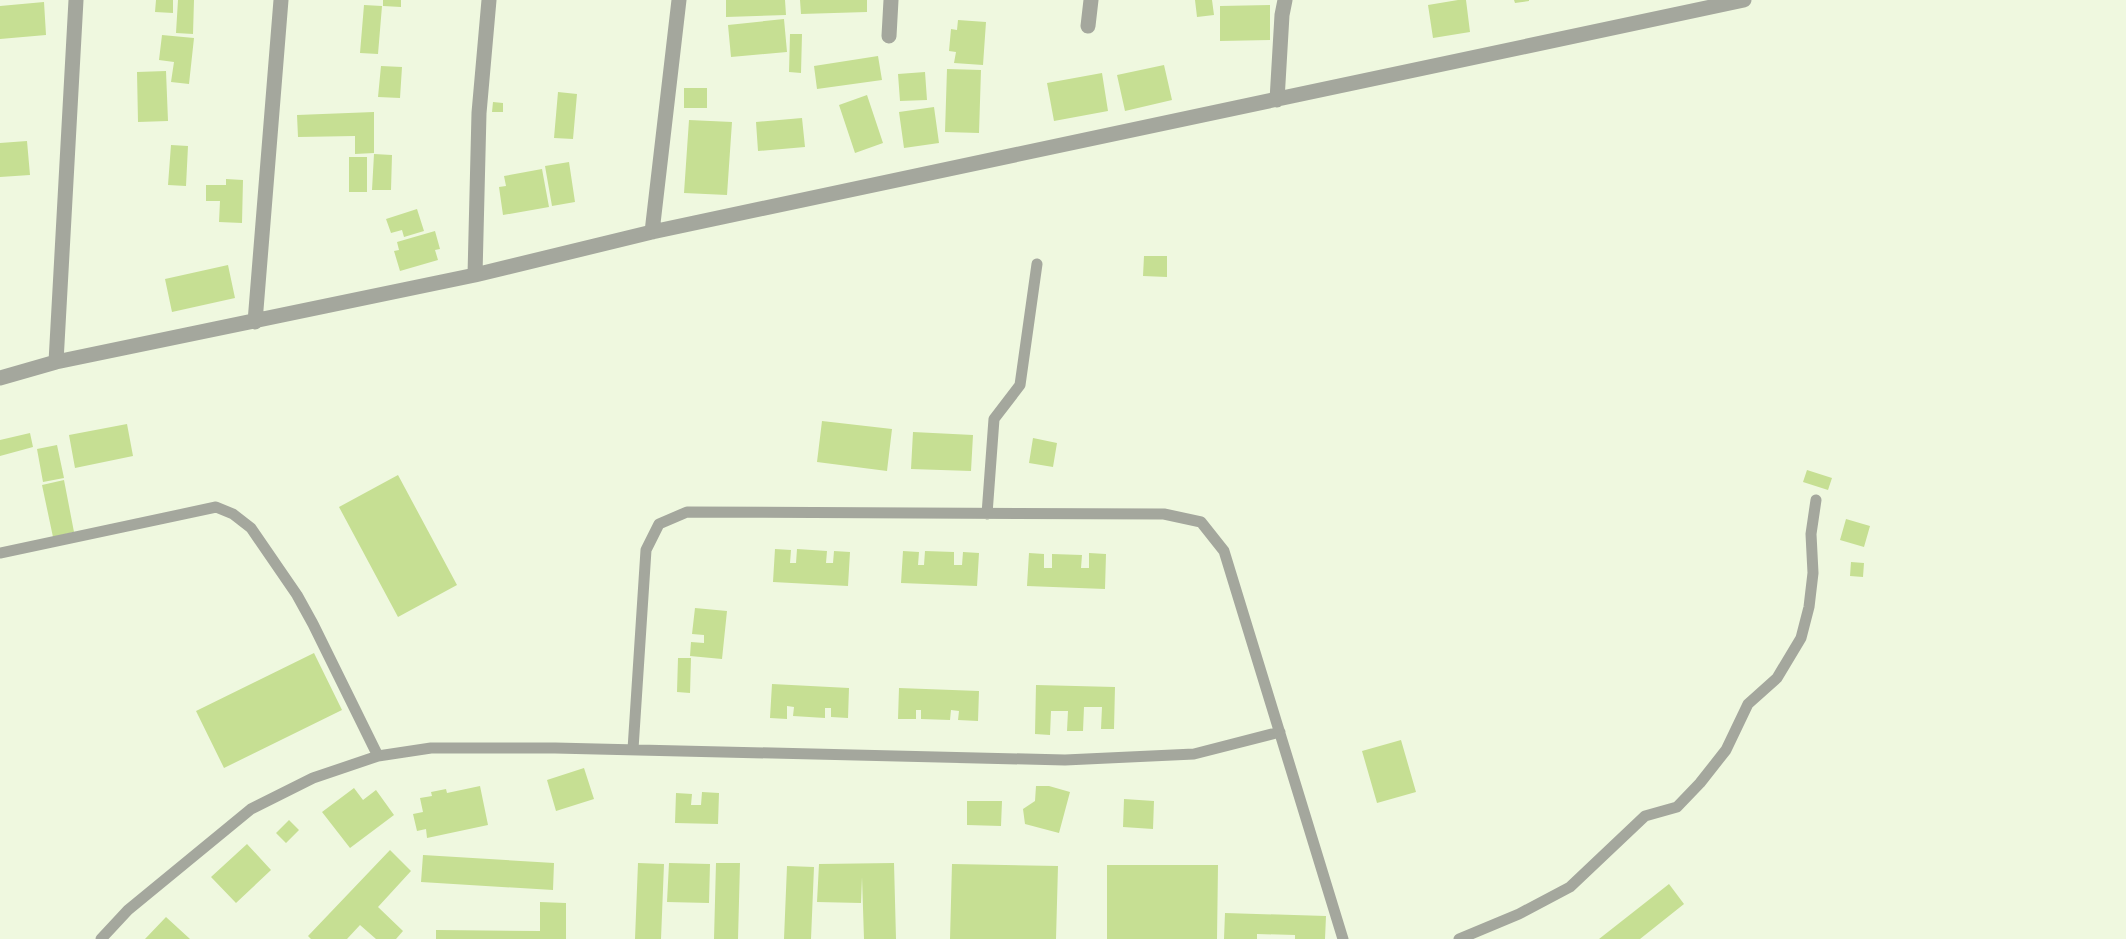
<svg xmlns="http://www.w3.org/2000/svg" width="2126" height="939" viewBox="0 0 2126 939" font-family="Manrope,sans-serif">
	<rect width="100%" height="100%" fill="#eff8df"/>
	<path fill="#c6df93" d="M156,0H173V13L155,12Z
		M178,0H194L193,34L176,33Z
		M383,0H401V7L383,6Z
		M726,0H785L786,15L726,17Z
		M800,0H867V12L801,14Z
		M1195,0H1212L1214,15L1197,17Z
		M1458,0H1466L1470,32L1433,38L1428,5Z
		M1514,0H1529V1L1515,3Z
		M44,2L46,35L0,39V6Z
		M364,5L382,6L378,54L360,53Z
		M1270,5V40L1220,41V6Z
		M784,19L787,52L731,57L728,25Z
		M958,20L986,22L983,65L954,63L956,52L949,51L951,29L957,30Z
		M790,34H802L801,73L789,72Z
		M162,35L194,38L189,84L171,82L174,62L159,60Z
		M878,56L882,80L817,89L814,66Z
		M1164,65L1172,100L1125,111L1117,75Z
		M381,66L402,67L400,98L378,97Z
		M947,69L981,70L979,133L945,132Z
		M166,71L168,121L138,122L137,72Z
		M925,72L927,100L900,101L898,74Z
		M1102,73L1108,111L1054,121L1047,83Z
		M684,88H707V108H684Z
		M558,92L577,94L573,139L554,138Z
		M867,95L883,143L855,153L839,105Z
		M493,102L503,103V112H492Z
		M934,107L939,143L904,148L899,112Z
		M374,112V153L355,154V136L298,137L297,115Z
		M802,118L805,147L758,151L756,122Z
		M689,120L732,122L727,195L684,193Z
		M27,141L30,175L0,177V143Z
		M171,145L188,146L186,186L168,185Z
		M374,154L392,155L391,190H372Z
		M349,157H367V192H349Z
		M569,162L575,202L552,206L545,166Z
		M542,169L549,207L503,215L499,187L506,186L504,176Z
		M226,179L243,180L242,223L219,222L220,201H206V185H226Z
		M417,209L424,231L404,237L402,230L391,233L386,219Z
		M435,231L440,249L435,250L438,260L400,271L394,251L399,250L397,242Z
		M1144,256H1167V277L1143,276Z
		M228,265L235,298L172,312L165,279Z
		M822,421L892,429L887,471L817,462Z
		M127,424L133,456L75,468L69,435Z
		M913,432L973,435L971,471L911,469Z
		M30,433L33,447L0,456V440Z
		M1033,438L1057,443L1053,467L1029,463Z
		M57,445L64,478L43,482L37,449Z
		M1807,470L1832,478L1828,490L1803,482Z
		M398,475L457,585L398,617L339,507Z
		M64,480L74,532L53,537L42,485Z
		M1846,519L1870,526L1864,547L1840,540Z
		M775,549L791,550L790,563H796L797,549L827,551L826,563H833L834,551L850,552L848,586L773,582Z
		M903,551L919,552L918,565H924L925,551L954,552V565H962L963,552L979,553L977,586L901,583Z
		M1029,553L1044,554V568H1052V554L1082,555L1081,568H1089V553L1106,554L1105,589L1027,586Z
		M1851,562L1864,563L1863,577L1850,576Z
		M695,608L727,611L722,659L690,656L691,642L704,643V635L692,634Z
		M314,653L342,710L224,768L196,711Z
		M678,658H691L690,693L677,692Z
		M772,684L849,688L848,718L831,717V708H825V718L793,716L794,707L787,706V719L770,718Z
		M1036,685L1115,687L1114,729H1101L1102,707H1084L1083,731H1067L1068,711H1051L1050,735L1035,734Z
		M899,688L979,691L978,721L958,720L959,711L951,710L950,720L921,719V710H916V719H898Z
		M1401,740L1416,792L1377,803L1362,751Z
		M584,768L594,799L556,811L547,780Z
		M480,786L488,825L427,838L426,829L417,831L413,814L423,812L420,798L432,796L431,792L446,789L447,793Z
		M1036,786H1049L1070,792L1059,833L1025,824L1023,809L1035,801Z
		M354,788L363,800L376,790L394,815L350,848L322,812Z
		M702,792L719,793L718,824L675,823L676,793L692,794L691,805H701Z
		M1124,799L1154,801L1153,829L1123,827Z
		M967,801H1002L1001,826L967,825Z
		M289,820L299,830L286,843L276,833Z
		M247,844L271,870L236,903L211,877Z
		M390,850L411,871L378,907L403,931L396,939H376L360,925L347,939H311L308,936Z
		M423,855L554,863L553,890L421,882Z
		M638,863L664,864L661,939H635Z
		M669,863L710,864L709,903L667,902Z
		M716,863H740L738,939H714Z
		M894,863L896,939H864L862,877L861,903L817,902L819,864Z
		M952,864L1058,866L1056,939H950Z
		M1107,865H1218L1217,939H1107Z
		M787,866L814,867L811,939H784Z
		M1669,884L1684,904L1640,939H1599Z
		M540,902L566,903V939H436V930L540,931Z
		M1225,913L1326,916L1325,939H1295V935L1257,934V939H1224Z
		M166,917L190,939H145Z"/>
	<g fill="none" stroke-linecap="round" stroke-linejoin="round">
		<path stroke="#a4a79d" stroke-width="11" d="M987,514L994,419L1020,385L1037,264
			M0,553L216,507L233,514L251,528L297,595L313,624L378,756
			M633,749L646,550L659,524L687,512L1164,514L1201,522L1224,551L1343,939
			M101,939L128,910L251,809L313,778L378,756L431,748H555L1065,760L1194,754L1280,732
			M1459,939L1519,914L1570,887L1645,816L1677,807L1700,783L1726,750L1748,704L1777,678L1801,638L1809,607L1813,573L1811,534L1816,500"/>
		<path stroke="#a4a79d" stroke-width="15" d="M1088,26L1091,0
			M889,36L891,0
			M1277,100L1282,15L1285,0
			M652,232L679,0
			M475,275L479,113L489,0
			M255,322L281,0
			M56,362L76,0
			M0,378L56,362L475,275L652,232L1744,0"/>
	</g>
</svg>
